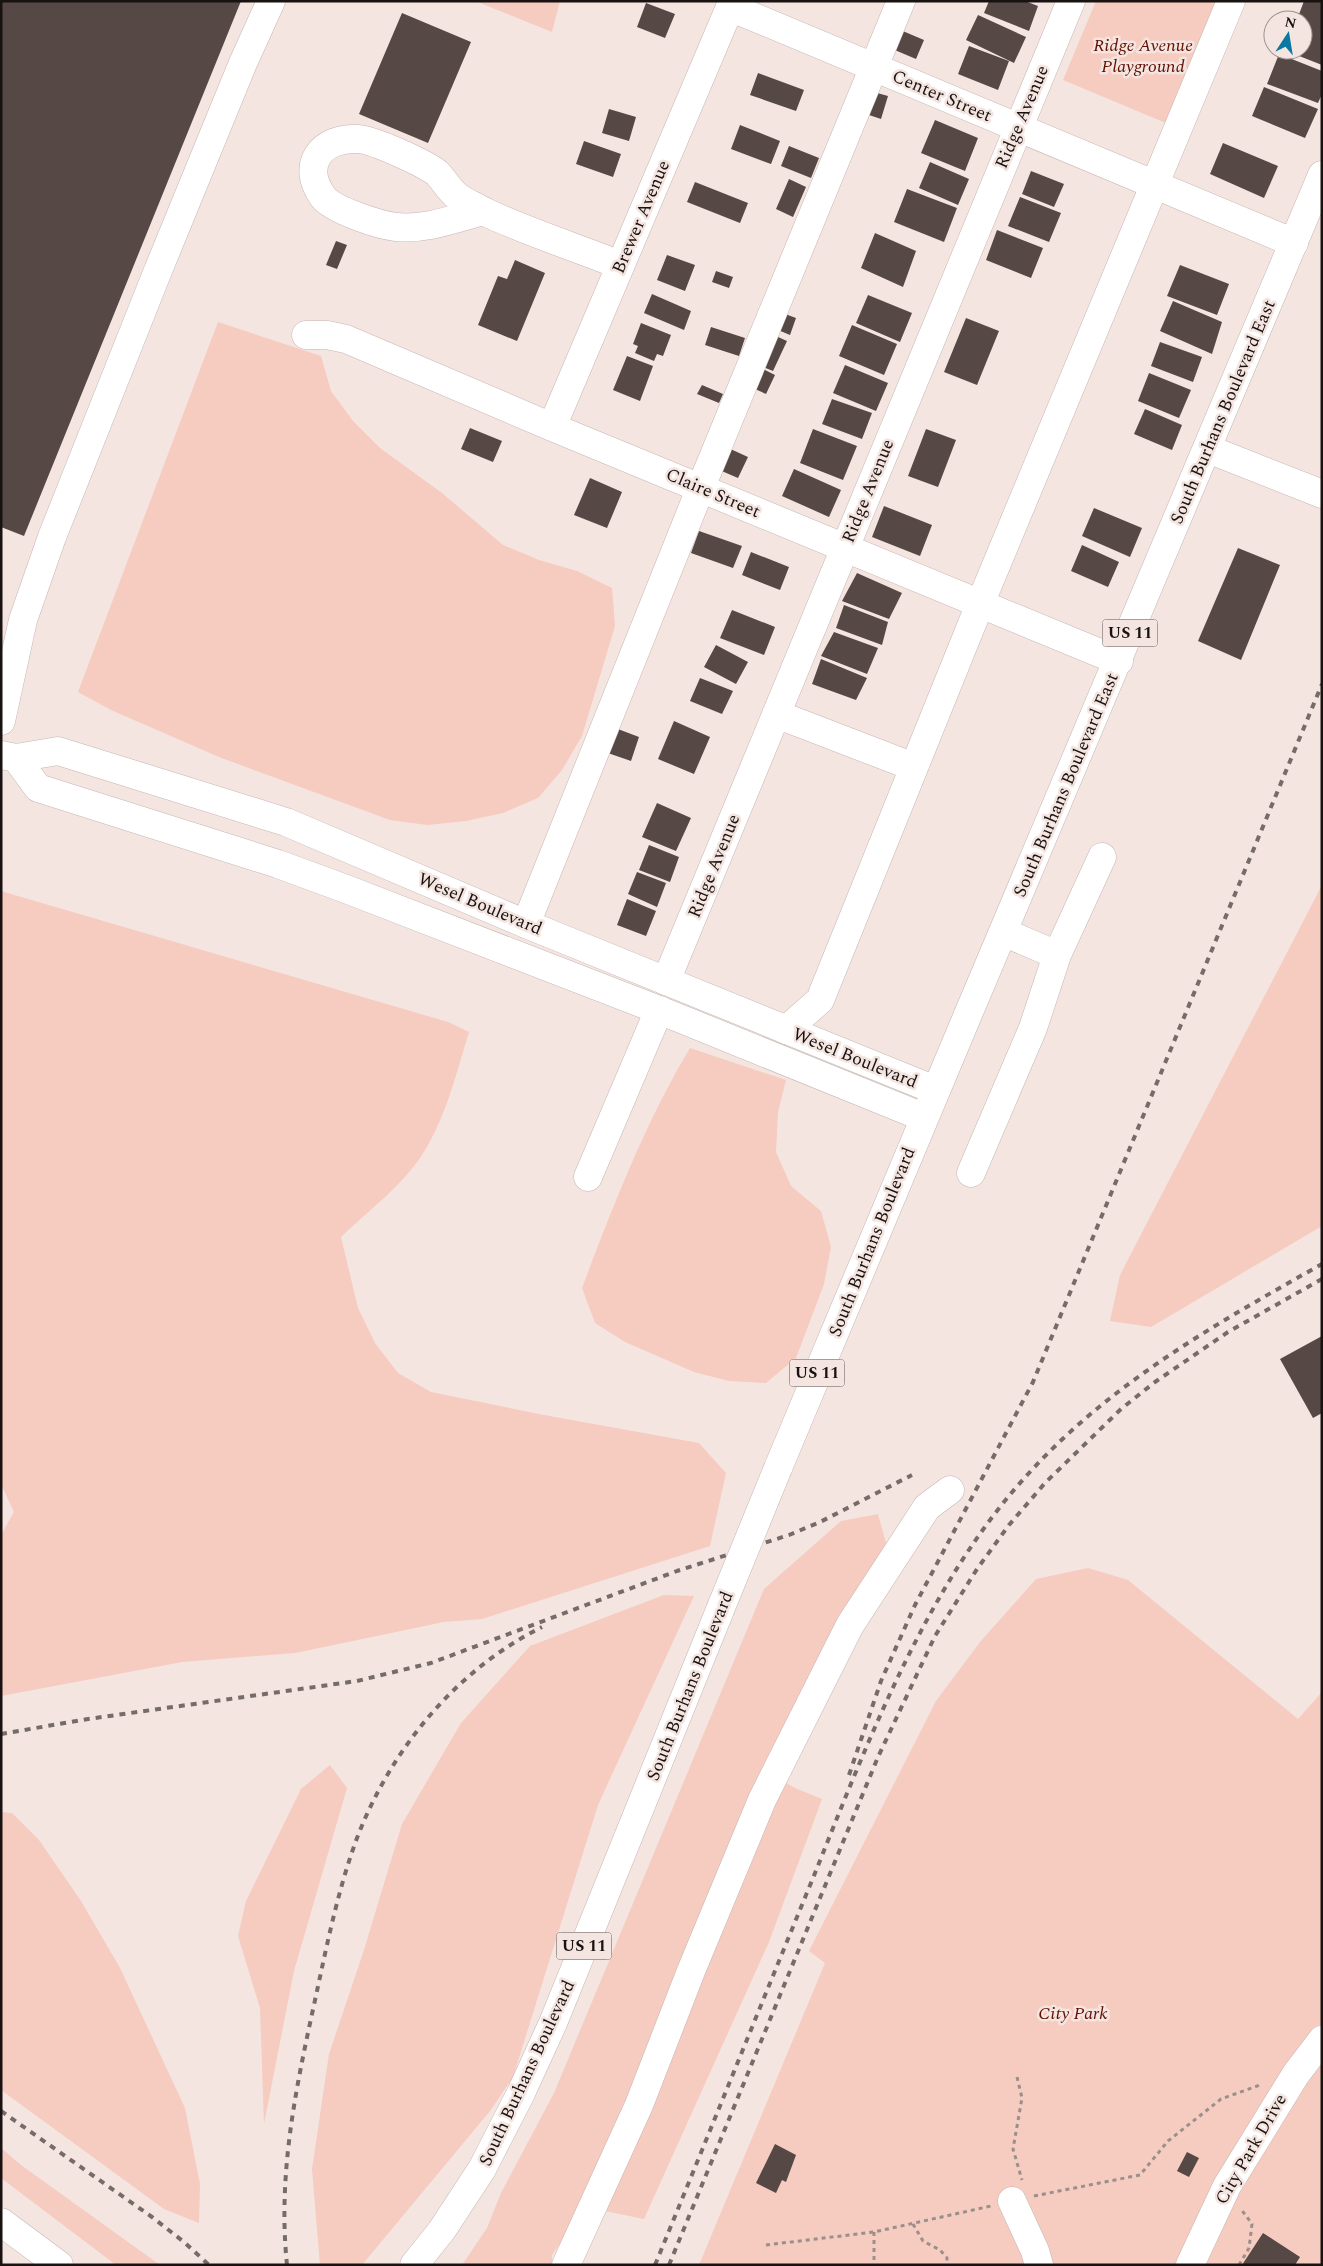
<svg xmlns="http://www.w3.org/2000/svg" width="1323" height="2266" viewBox="0 0 1323 2266" font-family="Spectral,serif">
	<rect width="100%" height="100%" fill="#f5e5e1"/>
	<path fill="#f6cbc0" d="M475,1H560L552,32Z
		M1096,1H1225L1173,126L1063,80Z
		M218,322L321,356L331,391L353,421L380,448L442,493L503,545L539,560L577,571L612,588L615,626L582,736L562,770L538,798L503,813L466,821L427,825L390,820L219,757L111,710L78,692Z
		M1322,885V1226L1151,1327L1110,1321L1120,1275Z
		M1,891L448,1022L469,1032C456,1074 446,1118 422,1155C402,1186 368,1211 341,1237L358,1308L375,1343L398,1373L431,1392L544,1415L699,1443L726,1473L710,1546L482,1619L444,1622L295,1653L182,1662L1,1696V1535L14,1512L1,1484Z
		M690,1048L786,1080L778,1112L776,1152L791,1186L821,1211L831,1247L824,1284L796,1358L766,1383L729,1381L694,1372L625,1342L595,1323L582,1288C613,1206 645,1123 690,1048Z
		M878,1514L887,1547L764,1770L795,1788L822,1799L769,1942L644,2219L585,2207L552,2255V2265H462L487,2228L501,2193L554,2093L764,1589L841,1521Z
		M1088,1568L1128,1580L1298,1719L1322,1692V2265H699L825,1963L809,1951L936,1701L980,1642L1036,1579Z
		M664,1595L694,1596L598,1805L513,2077L490,2111L362,2265H320L312,2169L329,2054L363,1953L402,1824L461,1723L530,1646Z
		M330,1765L347,1788L294,1971L264,2124L260,2008L238,1936L246,1901L301,1789Z
		M1,1812L12,1813L39,1840L81,1901L120,1968L185,2108L200,2184L199,2223L164,2209L1,2090Z
		M1,2148L21,2165L160,2265H116L1,2178Z"/>
	<path fill="#554845" d="M1,1H241L24,536L1,527Z
		M989,1H1025L1038,6L1029,31L984,13Z
		M1304,1H1322V65L1284,50H1303V20H1292L1293,17H1298Z
		M646,3L675,14L665,38L637,27Z
		M402,13L471,42L428,143L359,114Z
		M978,15L1026,37L1014,63L966,40Z
		M898,29L924,40L916,59L890,48Z
		M969,46L1009,61L998,90L958,74Z
		M1279,54L1322,71V94L1318,103L1267,84Z
		M758,73L804,90L796,111L750,95Z
		M1264,87L1318,109L1305,138L1252,116Z
		M870,91L888,96L881,119L863,113Z
		M609,109L636,117L629,141L602,133Z
		M935,120L978,138L965,171L921,153Z
		M740,125L780,141L771,164L731,149Z
		M584,141L621,154L613,177L576,164Z
		M1223,143L1278,166L1264,198L1210,174Z
		M789,146L819,158L811,178L781,166Z
		M930,162L969,179L958,205L919,188Z
		M1031,171L1064,184L1054,207L1022,194Z
		M789,179L806,187L793,217L776,209Z
		M695,182L748,203L740,223L687,202Z
		M907,189L957,208L944,242L894,222Z
		M1020,197L1061,213L1049,242L1008,226Z
		M997,230L1043,248L1031,278L986,260Z
		M875,233L916,251L903,287L861,268Z
		M336,241L347,245L337,269L326,265Z
		M667,255L695,265L685,291L657,280Z
		M515,260L545,273L517,341L478,325L498,276L507,279Z
		M1180,265L1229,284L1217,315L1167,296Z
		M716,271L733,277L729,288L712,282Z
		M652,294L691,311L684,330L644,313Z
		M868,295L912,313L900,342L856,323Z
		M1173,301L1222,322L1212,354L1160,331Z
		M777,311L796,318L790,335L771,327Z
		M966,318L999,331L977,385L944,372Z
		M641,323L671,335L663,356L657,354L654,361L635,353L638,346L633,344Z
		M852,325L897,344L884,375L839,356Z
		M711,327L745,338L739,356L705,345Z
		M769,333L787,341L773,371L756,364Z
		M1160,342L1202,357L1193,382L1151,366Z
		M627,356L653,366L640,401L613,390Z
		M755,365L775,375L766,394L746,385Z
		M845,365L888,383L876,411L833,393Z
		M1149,373L1191,390L1179,418L1138,401Z
		M702,385L723,394L719,403L697,394Z
		M832,399L872,413L862,439L822,424Z
		M1145,409L1182,425L1172,450L1134,434Z
		M470,428L502,441L493,462L461,449Z
		M813,429L857,446L843,480L800,463Z
		M926,429L956,440L938,487L908,476Z
		M726,447L748,457L738,478L717,469Z
		M794,469L841,490L829,517L782,496Z
		M590,478L622,492L607,528L574,515Z
		M884,506L932,525L920,556L872,537Z
		M1094,508L1142,528L1130,557L1082,536Z
		M699,531L742,546L733,568L691,553Z
		M1082,545L1119,562L1108,587L1071,571Z
		M1238,548L1280,565L1241,660L1198,641Z
		M751,552L789,567L780,590L742,575Z
		M857,573L902,593L889,619L842,601Z
		M844,605L888,622L882,645L836,628Z
		M732,610L775,627L764,655L720,638Z
		M834,632L878,648L867,674L821,656Z
		M716,645L748,662L736,684L704,667Z
		M821,659L867,678L856,700L812,684Z
		M700,678L733,691L722,714L690,701Z
		M674,721L710,737L694,774L658,759Z
		M610,726L639,737L631,761L602,751Z
		M657,803L691,818L676,851L642,837Z
		M649,845L679,857L670,882L639,870Z
		M637,872L666,883L657,907L628,894Z
		M627,899L656,911L646,936L617,925Z
		M1322,1336V1413L1313,1418L1280,1359Z
		M775,2144L796,2155L786,2182L782,2180L776,2193L756,2183Z
		M1187,2152L1199,2158L1189,2177L1177,2171Z
		M1263,2233L1300,2257L1295,2265H1242Z"/>
	<g fill="none" stroke-linecap="round" stroke-linejoin="round">
		<g stroke="#c5b6b2" stroke-width="29">
			<path id="minor" d="M484,211C456,218 426,230 396,227C379,225 333,210 323,197C300,165 321,137 358,139C374,140 424,163 437,173C444,180 449,190 457,196C464,202 475,206 483,211C527,232 575,247 620,265
				M306,335H327L346,339L552,427L1119,661
				M552,427L730,7L1294,243
				M1208,449L1322,494
				M776,714L914,767
				M1,721L23,620L52,537L157,273L243,63L271,1
				M526,924L701,487L901,1
				M1003,932L1057,955L1102,857
				M666,981L1071,1
				M786,1030L820,1000L980,604L1231,1
				M971,1173L1033,1028L1057,955
				M588,1177L659,1010
				M1012,2201L1035,2251L1039,2265
				M1,2222L59,2265
				M566,2265L639,2105L691,1971L762,1800L850,1625L927,1507L950,1490
				M1190,2265L1227,2186L1296,2074L1322,2040"/>
		</g>
		<g stroke="#c5b6b2" stroke-width="29">
			<path id="major" d="M1,755L16,758L58,751L286,822L526,924L935,1090
				M16,758L38,788L278,864L346,889L659,1010L923,1117
				M778,1468C957,1036 1142,607 1322,175
				M414,2265L442,2230L482,2169L521,2093L553,2023L720,1610"/>
		</g>
		<path stroke="#9b8f8c" stroke-width="3" stroke-dasharray="4 4" stroke-linecap="butt" d="M1017,2077L1022,2098L1013,2149L1022,2180
			M1034,2196L1140,2175L1168,2141L1221,2099L1260,2085
			M913,2224L923,2241L940,2250L947,2258V2265
			M874,2232V2265
			M766,2245L874,2232L991,2206
			M1239,2265L1249,2248L1252,2224L1241,2209"/>
		<use href="#minor" stroke="#fff" stroke-width="28"/>
		<use href="#major" stroke="#fff" stroke-width="28"/>
		<path stroke="#756b68" stroke-width="4" stroke-dasharray="6 6" stroke-linecap="butt" d="M1,1734L88,1719L357,1681L431,1663L677,1571L789,1535L820,1522L912,1475
			M849,1775L881,1681L915,1605L1033,1382L1322,684
			M1,2111L152,2217L184,2242L209,2265
			M287,2265C278,2179 294,2097 312,2014C325,1955 336,1895 357,1838C391,1749 456,1670 542,1627
			M655,2265C708,2136 760,2007 813,1878C868,1741 928,1582 1029,1473C1111,1383 1217,1323 1322,1264
			M669,2265L878,1757L935,1636L977,1569L1009,1525L1045,1483L1121,1409L1155,1382L1228,1332L1322,1279"/>
		<g stroke="#c5b6b2" stroke-width="29" stroke-linecap="butt">
			<path id="major-bridge" d="M720,1610L778,1468"/>
		</g>
		<use href="#major-bridge" stroke="#fff" stroke-width="28"/>
	</g>
	<g text-anchor="middle" dominant-baseline="central" stroke-width="5" stroke-linejoin="round" paint-order="stroke">
		<g fill="#f5e5e1" stroke="#5a524f" stroke-width="1">
			<rect x="1102.5" y="619.5" width="55" height="27" rx="4"/>
			<rect x="789.5" y="1359.5" width="55" height="27" rx="4"/>
			<rect x="556.5" y="1932.5" width="55" height="27" rx="4"/>
		</g>
		<g font-size="16" font-weight="bold" fill="#181311">
			<text x="1130" y="633">US 11</text>
			<text x="817" y="1373">US 11</text>
			<text x="584" y="1946">US 11</text>
		</g>
		<g font-size="18" font-style="italic" fill="#620f00" stroke="#f5e5e1">
			<text x="1143" y="45">Ridge Avenue<tspan x="1143" dy="21">Playground</tspan></text>
			<text x="1073" y="2013">City Park</text>
		</g>
		<g font-size="18" fill="#181311" stroke="#f5e5e1">
			<text transform="translate(942 96) rotate(23)">Center Street</text>
			<text transform="translate(1022 117) rotate(-67)">Ridge Avenue</text>
			<text transform="translate(641 217) rotate(-67)">Brewer Avenue</text>
			<text transform="translate(1223 412) rotate(-67)">South Burhans Boulevard East</text>
			<text transform="translate(868 491) rotate(-68)">Ridge Avenue</text>
			<text transform="translate(713 493) rotate(23)">Claire Street</text>
			<text transform="translate(1066 785) rotate(-67)">South Burhans Boulevard East</text>
			<text transform="translate(714 866) rotate(-68)">Ridge Avenue</text>
			<text transform="translate(480 904) rotate(23)">Wesel Boulevard</text>
			<text transform="translate(855 1058) rotate(22)">Wesel Boulevard</text>
			<text transform="translate(872 1242) rotate(-68)">South Burhans Boulevard</text>
			<text transform="translate(690 1686) rotate(-68)">South Burhans Boulevard</text>
			<text transform="translate(527 2073) rotate(-65)">South Burhans Boulevard</text>
			<text transform="translate(1251 2149) rotate(-60)">City Park Drive</text>
		</g>
	</g>
	<rect width="1323" height="2266" fill="none" stroke="#181311" stroke-width="5"/>
	<g transform="translate(1288 35) rotate(12)"><circle r="24" fill="#f5e5e1" stroke="#9d918e"/>
	<path d="M0-4L9 19L0 12L-9 19Z" fill="#0978a2"/>
	<text y="-8" font-size="14" font-weight="bold" text-anchor="middle" fill="#181311">N</text>
	</g>
</svg>
